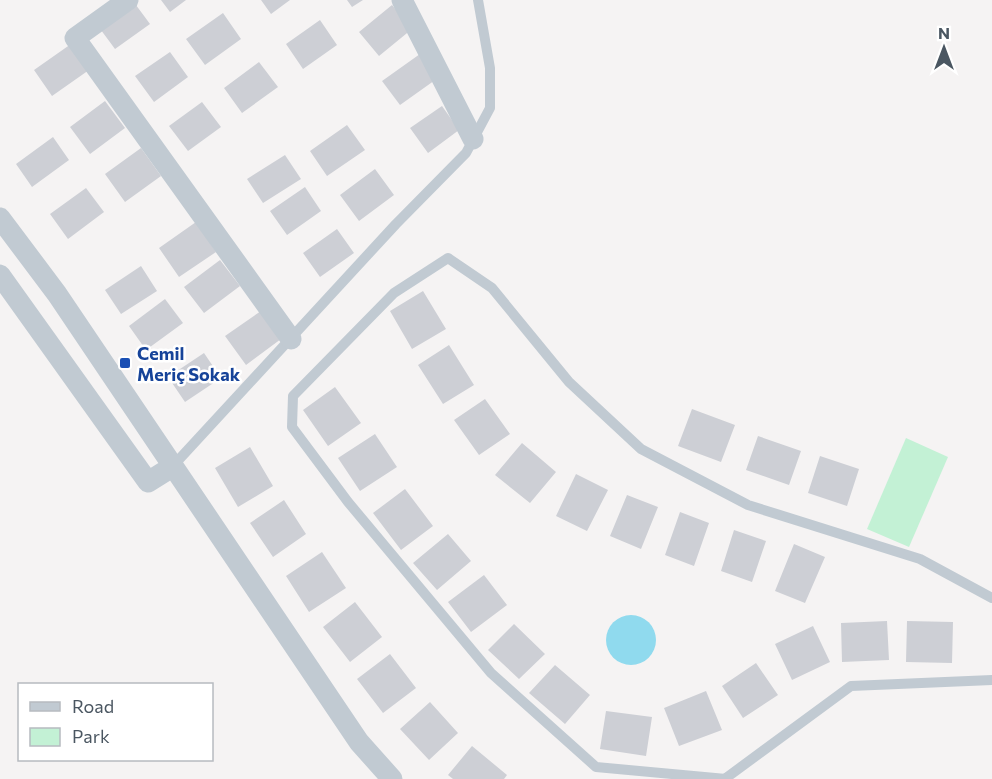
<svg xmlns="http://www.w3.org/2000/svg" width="992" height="779" viewBox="0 0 992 779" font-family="Commissioner,sans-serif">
	<rect width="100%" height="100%" fill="#f5f3f3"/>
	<path fill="#c3f1d5" d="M906,438L948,457L909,547L867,529Z"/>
	<path fill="#90daee" d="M606 640a25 25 0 1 1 50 0a25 25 0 1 1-50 0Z"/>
	<path fill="#cdcfd5" d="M161,0H186L170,12Z
		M261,0H290L271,14Z
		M347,0H363L352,7Z
		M133,1L150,24L115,49L98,26Z
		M392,5L412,29L379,56L359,32Z
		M223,13L241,39L205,65L186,39Z
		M320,20L337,45L303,69L286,44Z
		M71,44L89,70L52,96L34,70Z
		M170,52L188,77L154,102L135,76Z
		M420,54L438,78L400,105L382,81Z
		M259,62L278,87L242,113L224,88Z
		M105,101L125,128L90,154L70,127Z
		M202,102L221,127L188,151L169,126Z
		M442,106L459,130L428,153L410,128Z
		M347,125L365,150L327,176L310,151Z
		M53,137L69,160L32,187L16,164Z
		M141,148L161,176L125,202L105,174Z
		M285,155L301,179L263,203L247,179Z
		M375,169L394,195L359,221L340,195Z
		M305,187L321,211L287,235L270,211Z
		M86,188L104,212L68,239L50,214Z
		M196,222L216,252L179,277L159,248Z
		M337,229L354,253L320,277L303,253Z
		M220,260L240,286L204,313L184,287Z
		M141,266L157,291L121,314L105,290Z
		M423,291L446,329L412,349L390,311Z
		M165,299L183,323L146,350L129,326Z
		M261,311L281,339L246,365L225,336Z
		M449,345L474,385L443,404L418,365Z
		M204,353L221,378L185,402L168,377Z
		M335,387L361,423L328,446L303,410Z
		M485,399L510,434L479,455L454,420Z
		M692,409L735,425L721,462L678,446Z
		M375,434L397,467L360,491L338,458Z
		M758,436L801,451L789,485L746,470Z
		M522,443L556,472L530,503L495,475Z
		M250,447L273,486L238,507L215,468Z
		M820,456L859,469L847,506L808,493Z
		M576,474L608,490L587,531L556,516Z
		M405,489L433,526L401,550L373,513Z
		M627,495L658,507L641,549L610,536Z
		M284,500L306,534L273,557L250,523Z
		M680,512L709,523L694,566L665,555Z
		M734,530L766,541L752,582L721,571Z
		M448,534L471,561L437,590L413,563Z
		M794,544L825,557L805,603L775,591Z
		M322,552L346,588L309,612L286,576Z
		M484,575L507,605L471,632L448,602Z
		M355,602L382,637L350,662L323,627Z
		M887,621L889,660L842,662L841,623Z
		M907,621L953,622L952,663L906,662Z
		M514,624L545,654L519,679L488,650Z
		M813,626L830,662L792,680L775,644Z
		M390,654L416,688L383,713L357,679Z
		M756,663L778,695L743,718L722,686Z
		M555,665L590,695L565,724L529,693Z
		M706,691L722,730L679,746L664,708Z
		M430,702L458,733L429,760L400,729Z
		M606,711L652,717L646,756L600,749Z
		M472,746L507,775L504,779H453L448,775Z"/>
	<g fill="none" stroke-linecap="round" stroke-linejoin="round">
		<path stroke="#c1cad2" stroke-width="10" d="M172,467L396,224L466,153L490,108V68L478,0
			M726,778L851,686L992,680
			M726,779L596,767L491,673L348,502L292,427L293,396L394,293L448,258L492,288L569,382L641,449L748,505L920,559L992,598"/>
		<path stroke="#c1cad2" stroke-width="21" d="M128,0L75,38L291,339
			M402,0L473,139
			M0,218L57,294L359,742L392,779
			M0,275L148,482L172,467"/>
	</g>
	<rect fill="#1a4fb4" stroke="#fff" stroke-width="2" x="119" y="357" width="12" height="12" rx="3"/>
	<g text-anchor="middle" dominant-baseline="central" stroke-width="5" stroke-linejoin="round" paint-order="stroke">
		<g font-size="18" font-weight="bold" fill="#164399" stroke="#fff" text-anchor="start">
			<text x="137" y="353">Cemil<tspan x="137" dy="21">Meriç Sokak</tspan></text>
		</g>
	</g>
	<rect x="18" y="683" width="195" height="78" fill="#ffffff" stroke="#b7bbc0" stroke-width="1.5"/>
	<rect x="30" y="702" width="30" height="9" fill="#c1cad2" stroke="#b7bbc0" stroke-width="1.5"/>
	<text x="72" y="713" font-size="18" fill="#4a5661">Road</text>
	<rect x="30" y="728" width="30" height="18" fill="#c3f1d5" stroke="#b7bbc0" stroke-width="1.5"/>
	<text x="72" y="743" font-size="18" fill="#4a5661">Park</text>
	<g transform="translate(944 48)" stroke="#ffffff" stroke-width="4.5" paint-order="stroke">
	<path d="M0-4.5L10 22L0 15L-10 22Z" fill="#4a5661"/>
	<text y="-9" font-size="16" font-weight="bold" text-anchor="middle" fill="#4a5661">N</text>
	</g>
</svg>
